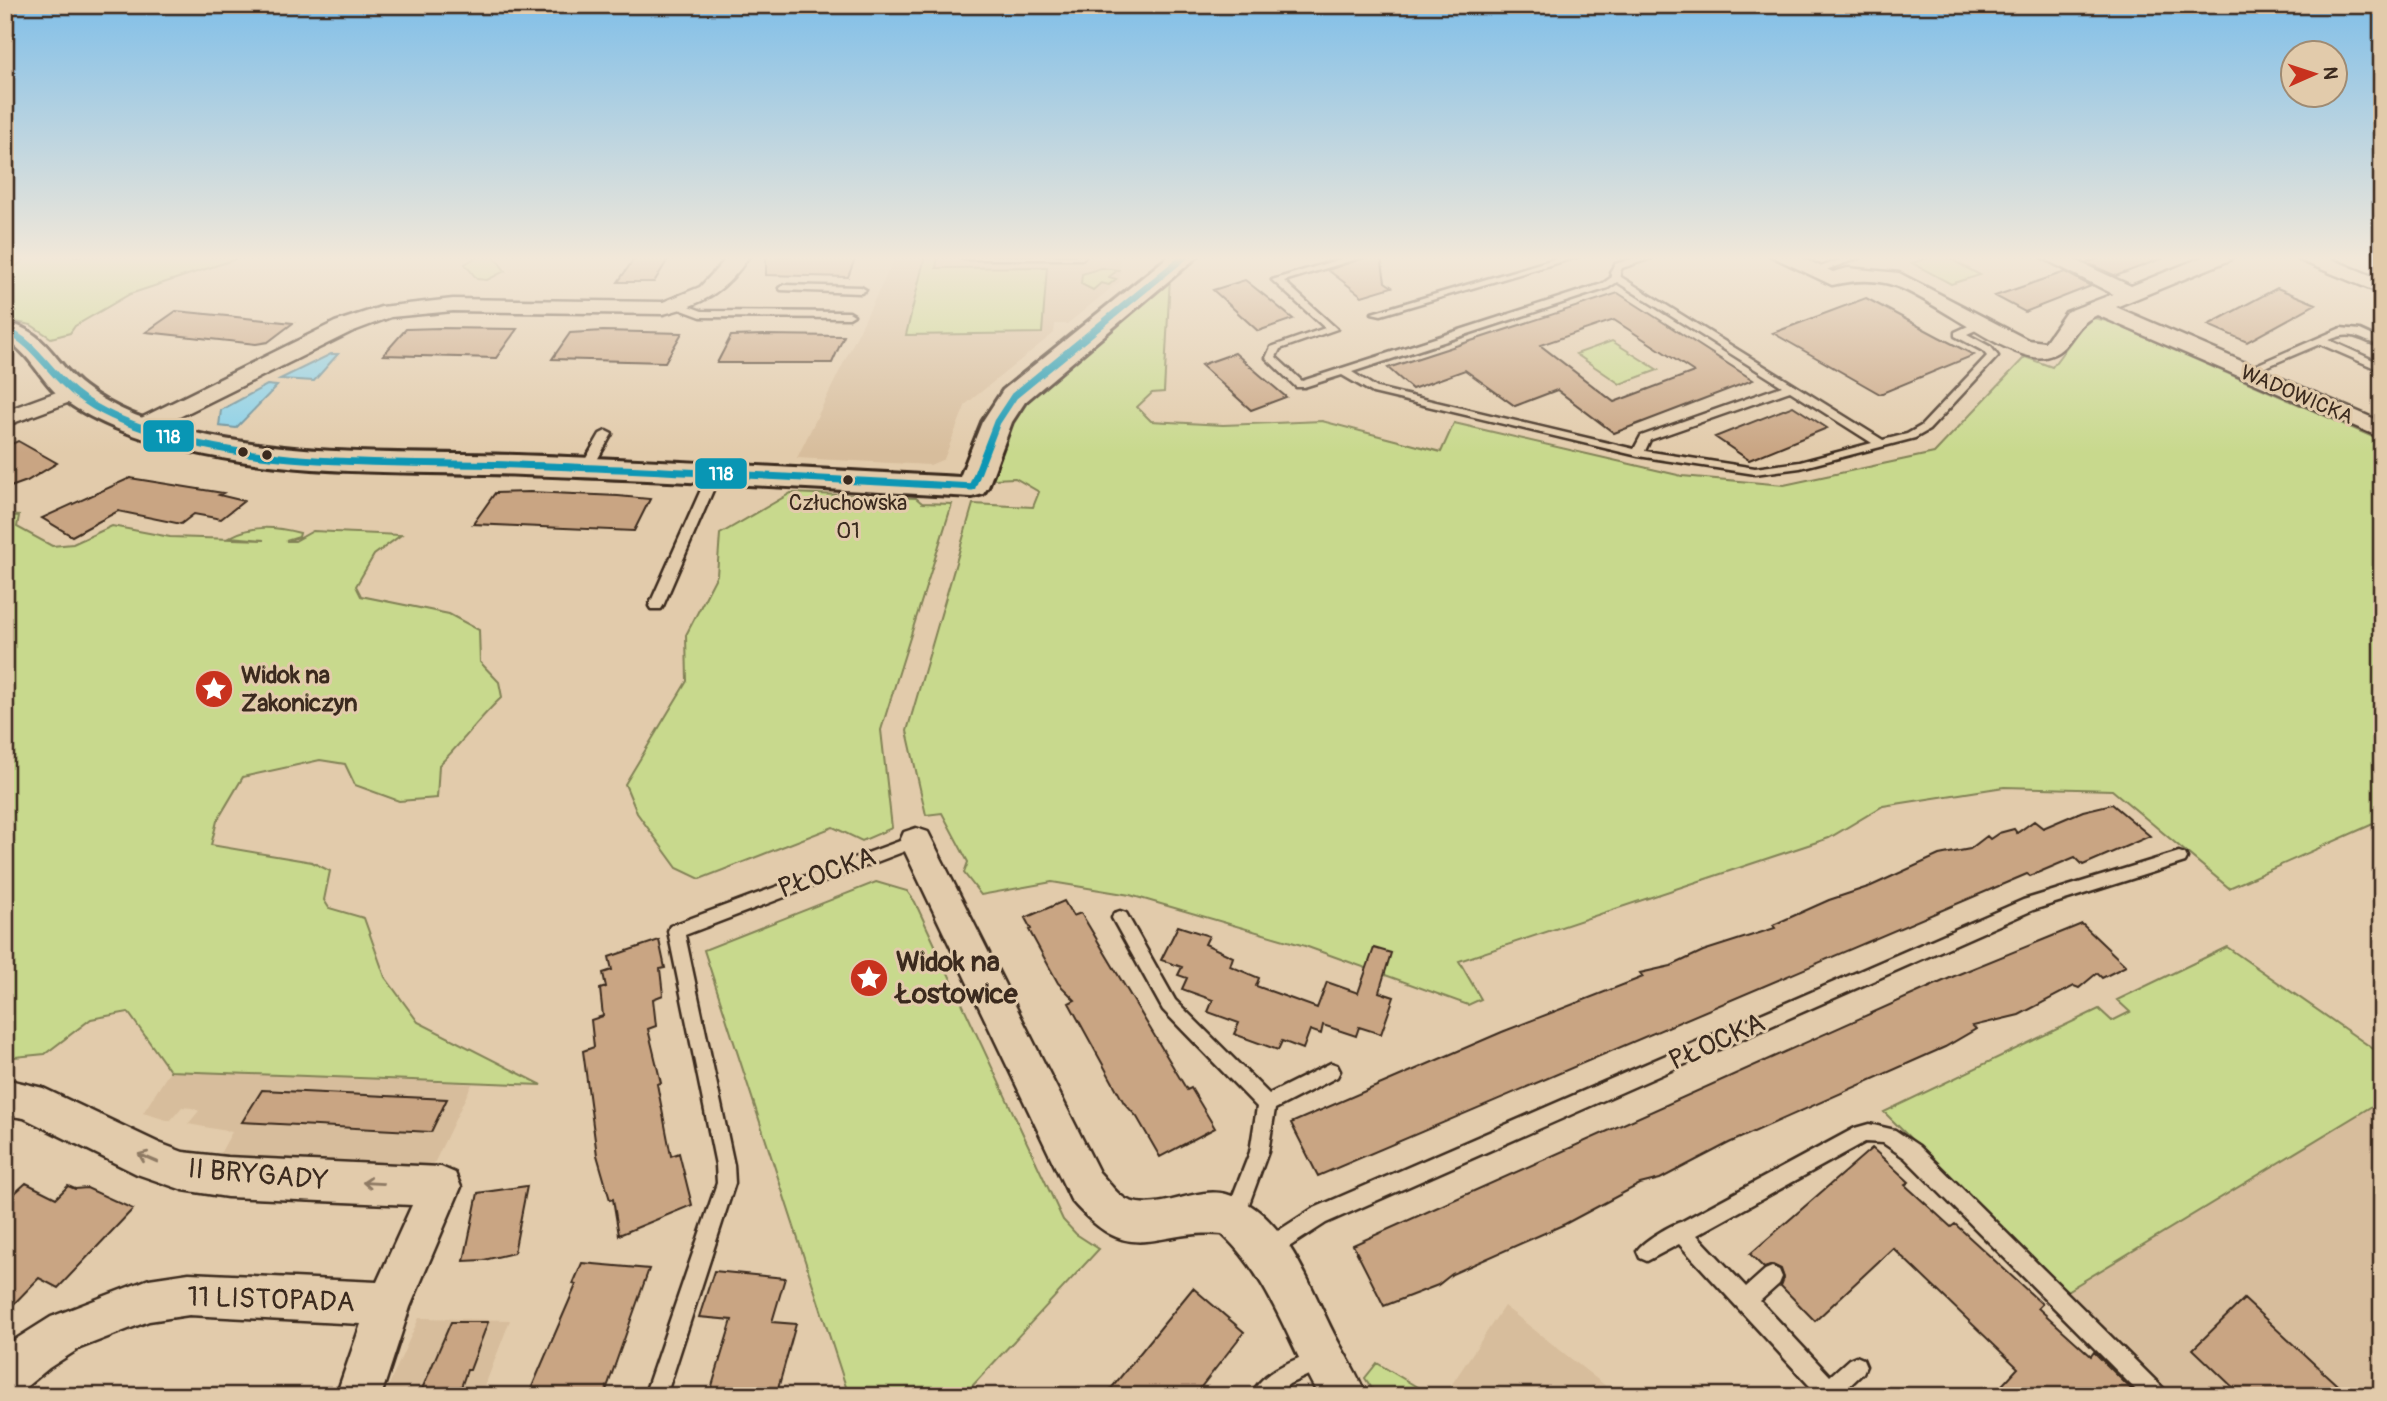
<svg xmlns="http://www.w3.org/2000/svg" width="2387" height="1401" viewBox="0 0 2387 1401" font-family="Pangolin,sans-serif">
	<rect width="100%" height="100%" fill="#e2cbab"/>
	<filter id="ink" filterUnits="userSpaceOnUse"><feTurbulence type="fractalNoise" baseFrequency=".0143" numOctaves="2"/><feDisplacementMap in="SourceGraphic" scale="14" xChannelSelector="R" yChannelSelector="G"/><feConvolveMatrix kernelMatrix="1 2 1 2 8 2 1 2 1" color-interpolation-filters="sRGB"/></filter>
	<g filter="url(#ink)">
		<path fill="#d7bd9c" d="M896,256H1120V281L1067,324H1055L1054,333L966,404L944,459L930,465L797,458Z
			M170,1071L342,1077L472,1084L430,1172L216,1161L232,1132L188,1124L199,1111L192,1108L182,1107L170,1121L143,1113Z
			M2382,1100V1396H2169L2065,1292Z
			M1504,1306L1607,1387L1602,1396H1444Z
			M419,1318L510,1320L481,1396H384Z"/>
		<path fill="#c8d98d" stroke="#828256" stroke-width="2" d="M30,256H245L130,294L75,326L70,333L51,338L31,325L5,320V274Z
			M478,256H494L505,271L487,280L477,279L465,264Z
			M925,256H938L936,268L1047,267L1042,333L906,335Z
			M1934,256H1945L1980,275L1951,284L1912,263Z
			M1101,268L1118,270L1109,277L1116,279L1109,285L1101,283L1093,290L1081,284L1082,274Z
			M1170,277L1164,392L1152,393L1137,407L1151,421L1223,425L1322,421L1441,452L1454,423L1682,476L1784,485L1934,453L2025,357L2052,367L2089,317L2125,325L2126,329L2382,441V820L2229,888L2112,790L2004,787L1883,806L1829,838L1459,961L1481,999L1468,1005L1305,946L1130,895L1052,882L981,895L964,873L968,862L942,813L926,815L907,731L973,504L1033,507L1039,492L1015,478L993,479C988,458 1009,421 1021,404Z
			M1612,341L1658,370L1620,384L1576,354Z
			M791,493L916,498L922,503L952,504L881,730L892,828L862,841L833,827L700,879L677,868L637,813L625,784L687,681L686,635L717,575L720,534Z
			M5,515L19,516L17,527L52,546L73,544L112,526L170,537L264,540L230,537C253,524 276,527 300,533L299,537L286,541H295L313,531L401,535L374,555L356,586L361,596L449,614L479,630L480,662L499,682L502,697C479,718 462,743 439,765L437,798L399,801L355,785L345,764L320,760L243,777L217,821L211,845L312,862L330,871L324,900L329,908L364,918L385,977L418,1022L542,1085L170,1071L128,1012L91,1019L45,1054L5,1058Z
			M876,882L907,891L915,902L1063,1220L1076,1234L1099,1249L963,1396H849L704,950Z
			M2227,947L2382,1055V1100L2065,1292L1884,1112L2099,1009L2112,1021L2130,1012L2117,1000Z
			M1377,1363L1432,1396H1377L1365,1378Z"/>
		<path fill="#87d0e9" stroke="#698e98" stroke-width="2" d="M331,354H338L314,381L280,379Z
			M267,385L277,386L236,428L219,426L221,410Z"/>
		<path fill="#c9a583" stroke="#3b2a1e" stroke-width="2" fill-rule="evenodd" d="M636,256H670L654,282H618Z
			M766,256H856L848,277L766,275Z
			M1368,256H1381L1385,282L1392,287L1362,296L1328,270Z
			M2104,256H2163V258L2116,276L2087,263Z
			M2065,272L2091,286L2025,312L1995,296Z
			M1245,280L1269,299L1293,319L1258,331L1213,290Z
			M2277,288L2316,304L2247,342L2208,325Z
			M1618,293L1753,380L1614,433L1557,390L1515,406L1465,370L1412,389L1388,368ZM1614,320L1685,366L1694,372L1614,402L1540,345Z
			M1866,298L1939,337L1974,355L1880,394L1773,333Z
			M176,311L227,316L293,323L268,342L256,344L146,332Z
			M439,328L517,329L496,358L383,355L406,329Z
			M603,331L682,333L665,362L552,359L570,333Z
			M764,335L844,336L832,363H717L731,336Z
			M1235,353L1259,374L1286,397L1251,410L1201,365Z
			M1793,406L1827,428L1749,460L1715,437Z
			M18,441L57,463L27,481L5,489V447Z
			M130,478L223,493L219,495L244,501L221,519L194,514L181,524L118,511L72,536L42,518Z
			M530,492L618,496L650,499L634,531L473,524L495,493Z
			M2112,804L2150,836L2083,865L2075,857L2030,876L2027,874L1318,1176L1291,1123L1502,1032L1643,977L1640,973L1671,966L1703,951L1775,928L1773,925L1829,900L1871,886L1939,855L1970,849L1987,836L1990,839L1999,833L2014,829L2017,833L2034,821L2043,828L2083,811Z
			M1064,901L1073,916L1081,913L1187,1090L1191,1088L1215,1128L1160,1157L1137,1117L1124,1103L1069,1003L1075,1000L1058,983L1029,930L1031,929L1025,918Z
			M2082,924L2126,966L2102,978L2097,973L2079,988L2074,986L2019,1015L1973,1026L1976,1029L1945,1047L1729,1143L1660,1179L1640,1184L1565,1224L1452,1274L1438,1285L1384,1306L1353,1245L1959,974Z
			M1178,926L1209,936L1205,944L1233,957L1230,966L1259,978L1256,986L1317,1008L1327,982L1358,993L1374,948L1391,953L1379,992L1394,997L1381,1034L1359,1027L1356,1036L1323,1025L1321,1034L1310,1030L1303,1049L1282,1041L1278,1050L1234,1034L1239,1023L1208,1012L1213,1000L1182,989L1187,978L1178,975L1182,967L1161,960Z
			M659,940L665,968L660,969L663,995L653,999L656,1026L648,1029L661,1083L657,1084L671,1156L679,1153L692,1205L619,1235L613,1199L610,1200L597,1155L583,1051L594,1047L591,1020L603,1016L600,989L606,987L603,973L612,970L609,957Z
			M262,1090L447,1099L431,1132L242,1122Z
			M1872,1148L1909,1182L1905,1185L1951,1227L1955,1224L2042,1304L2038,1308L2091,1356L2094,1352L2138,1396H1992L2018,1368L1893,1248L1815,1321L1781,1286L1784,1278L1781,1269L1773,1265L1764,1268L1750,1254Z
			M26,1183L56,1198L68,1186L75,1189L87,1188L133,1209L58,1288L39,1278L5,1313V1202Z
			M527,1186L514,1253L484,1260L464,1261L478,1193Z
			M582,1263L649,1269L604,1396H528L576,1285L573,1284Z
			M714,1271L785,1278L772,1322L796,1324L776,1396H709L732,1320L699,1317Z
			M1193,1288L1244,1332L1194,1396H1105Z
			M2244,1299L2349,1396H2242L2193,1349Z
			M451,1322H488L470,1370H467L458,1396H419Z"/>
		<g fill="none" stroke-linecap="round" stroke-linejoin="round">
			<g stroke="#3b2a1e" stroke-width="5">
				<path id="lane" d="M960,256H1086L1082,259H964Z
					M1350,256H1366L1284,281L1337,329L1280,349L1276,357L1302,381L1602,284L1612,277L1610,272L1615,264L1642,256L1652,258L1622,268L1620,272L1621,277L1883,440L1907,434L1921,426L1987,356L1983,351L1955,336V332L1977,322H1985V326L1967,334L1991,347L1998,356L1929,430L1915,438L1800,468L1755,474L1638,456L1373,393L1342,375L1304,387H1296L1266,358L1271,347L1325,328L1272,280ZM1617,282L1782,386L1641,436L1634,449L1377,388L1352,372L1608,288ZM1790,391L1872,443L1800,462L1755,468L1645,451L1650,440Z
					M1564,256H1580L1381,315L1372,313Z
					M1850,256H1864L1815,274L1807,272Z
					M784,285L861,287L866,290L861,293L781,290L779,288Z
					M678,302L702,311L849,312L854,315L849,318L701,317L674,307V303Z
					M2341,328L2360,330L2382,340V347C2359,339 2353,330 2329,340L2382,364V371L2320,344L2249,374L2245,375L2240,372Z
					M606,431L612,434L593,467L587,470L583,469L581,467L600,434Z
					M714,471L720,474L663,606L661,609H651L649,606L708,474Z
					M916,835L921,837L924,841L921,845L685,935L734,1165L735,1183L666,1396H644L717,1183L716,1165L668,931L670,926Z
					M2179,852L2185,854L2187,858L2185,862L2033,910L1326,1223L1275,1256L1268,1259L1261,1256L1258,1249L1261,1242L1312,1209L2023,900Z
					M1120,911L1126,913L1175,1000L1269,1094L1331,1063L1337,1065L1340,1071L1337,1077L1275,1109L1268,1152L1242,1223L1235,1226L1228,1223L1225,1216L1250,1152L1257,1107L1163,1010L1112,918L1114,913Z
					M1869,1124L1895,1130L1919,1146L2164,1389L2167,1396H2142L1905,1158L1883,1143L1865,1142L1697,1235L1746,1287L1765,1270L1772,1267L1779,1270L1782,1277L1779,1284L1760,1301L1830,1376L1849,1359L1856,1356L1863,1359L1866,1366L1863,1373L1843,1392L1844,1396H1819L1679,1244L1647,1261L1640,1258L1637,1251C1641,1242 1672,1224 1681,1222L1855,1128Z
					M1321,1349L1328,1352L1331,1359L1328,1366L1289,1384L1277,1396H1251C1261,1370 1297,1359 1321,1349Z"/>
			</g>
			<g stroke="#3b2a1e" stroke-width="5">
				<path id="street" d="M729,256H749C727,291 702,305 663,314L453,311L391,317L351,332L149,432H133L129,427L133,422L335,322L381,307L453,299L663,302L700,287Z
					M1771,256H1798L1833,272L1848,268L1899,273L2028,340L2045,342L2066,312L2113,294L2039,256H2066L2131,286L2205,256H2233L2230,260L2116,307L2382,422V438L2097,315C2069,327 2073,351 2045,357C2009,364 1924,290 1885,283C1867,279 1850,281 1832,285Z
					M2296,256H2324L2382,280V294L2299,260Z
					M73,386L81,388L85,393L81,398L5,426V411Z
					M916,828L928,832L1099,1172C1108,1181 1118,1197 1130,1201C1160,1212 1195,1186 1226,1194C1285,1211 1309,1285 1334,1334C1345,1355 1358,1374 1366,1396H1319C1287,1341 1270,1278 1222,1234C1150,1229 1132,1270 1071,1200L900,841L904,832Z
					M5,1079L43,1088L159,1143L183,1152L227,1157L441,1167L455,1173L461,1187L410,1307L381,1396H336L361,1324L189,1315L149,1321L80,1348L49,1368L21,1391L5,1396V1346L51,1317L149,1279L189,1273L377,1282L412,1205L227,1197L183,1190L137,1174L24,1118L5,1115Z"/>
			</g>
			<g stroke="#3b2a1e" stroke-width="6">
				<path id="secondary" d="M1169,256H1198L1025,402L1012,422L988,487L983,494L972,497C822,489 672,480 523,475C387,470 243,480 115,428C94,419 72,408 56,393C38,375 28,352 5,339V322C49,332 53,363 85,387C115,410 154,424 191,432C297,457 408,452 517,455C665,460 812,469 960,477L982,422L1003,390Z"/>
			</g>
			<use href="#lane" fill="#e2cbab" fill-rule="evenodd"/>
			<use href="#street" fill="#e2cbab" fill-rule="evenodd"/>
			<use href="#secondary" fill="#e2cbab" fill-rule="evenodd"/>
			<g stroke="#e2cbab" stroke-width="11">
				<path id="bus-1" d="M5,330C33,342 45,366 67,386C89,407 117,419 145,429C264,470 394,461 517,465C669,470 821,479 972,487
					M972,487L997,422L1014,396L1185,256"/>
			</g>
			<use href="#bus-1" stroke="#0996b4" stroke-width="7"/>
		</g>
		<defs><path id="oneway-shaft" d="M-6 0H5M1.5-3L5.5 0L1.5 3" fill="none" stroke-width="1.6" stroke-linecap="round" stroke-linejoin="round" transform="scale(1.75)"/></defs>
		<g stroke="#8e7a64">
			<use href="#oneway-shaft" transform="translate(148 1158) rotate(-157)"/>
			<use href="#oneway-shaft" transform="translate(373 1183) rotate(-177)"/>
		</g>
	</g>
	<linearGradient id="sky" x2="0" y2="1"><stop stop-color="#81bfe8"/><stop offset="0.57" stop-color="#f2e8d9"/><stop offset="1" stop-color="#f2e8d9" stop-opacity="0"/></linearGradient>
	<rect width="2387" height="453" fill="url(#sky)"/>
	<defs>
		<g id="sight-disc" transform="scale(2.0125)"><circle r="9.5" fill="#c8321e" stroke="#e2cbab"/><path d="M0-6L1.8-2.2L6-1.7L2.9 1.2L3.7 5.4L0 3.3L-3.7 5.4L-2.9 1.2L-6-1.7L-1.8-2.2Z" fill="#fff"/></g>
	</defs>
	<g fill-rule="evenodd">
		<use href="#sight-disc" x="214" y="689"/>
		<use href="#sight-disc" x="869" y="978"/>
	</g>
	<g fill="#3b2a1e" stroke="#e2cbab" stroke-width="2.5">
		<circle cx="243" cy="452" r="6"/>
		<circle cx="267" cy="455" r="6"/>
		<circle cx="848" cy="480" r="6"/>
	</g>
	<g text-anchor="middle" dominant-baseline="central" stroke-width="6" stroke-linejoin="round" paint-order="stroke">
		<g font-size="21" fill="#3b2a1e" stroke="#e2cbab">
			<text transform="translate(2297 395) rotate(23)">WADOWICKA</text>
		</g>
		<g font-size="22" fill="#3b2a1e" stroke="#e2cbab">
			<text x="848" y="503">Człuchowska<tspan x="848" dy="28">01</tspan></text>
		</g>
		<g font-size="24" font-weight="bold" fill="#3b2a1e" stroke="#e2cbab" text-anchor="start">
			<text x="241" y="675">Widok na<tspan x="241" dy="28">Zakoniczyn</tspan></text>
		</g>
		<g font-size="28" fill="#3b2a1e" stroke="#e2cbab">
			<text transform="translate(827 873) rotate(-20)">PŁOCKA</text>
			<text transform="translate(1717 1042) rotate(-24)">PŁOCKA</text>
			<text transform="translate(258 1175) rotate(5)">II BRYGADY</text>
			<text transform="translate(271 1300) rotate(2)">11 LISTOPADA</text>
		</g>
		<g font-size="28" font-weight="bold" fill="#3b2a1e" stroke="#e2cbab" text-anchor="start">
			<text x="896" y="962">Widok na<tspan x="896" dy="32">Łostowice</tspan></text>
		</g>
	</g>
	<g stroke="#e2cbab" stroke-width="2.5">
		<rect x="142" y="419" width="53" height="34" rx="7" fill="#0996b4"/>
		<rect x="694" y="457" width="54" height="33" rx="7" fill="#0996b4"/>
	</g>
	<g font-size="19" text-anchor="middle" font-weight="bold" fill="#fff">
		<text x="168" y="443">118</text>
		<text x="721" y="480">118</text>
	</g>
	<rect width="2387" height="1401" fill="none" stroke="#e2cbab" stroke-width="28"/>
	<rect x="14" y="14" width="2359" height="1373" fill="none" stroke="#3b2a1e" stroke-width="2.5" filter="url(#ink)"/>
	<g transform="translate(2314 74) rotate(87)"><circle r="33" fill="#e2cbab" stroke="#9f8b73" stroke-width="2"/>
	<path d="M0-5L12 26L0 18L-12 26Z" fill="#c8321e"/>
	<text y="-10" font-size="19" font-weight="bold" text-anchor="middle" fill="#3b2a1e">N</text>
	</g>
</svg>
